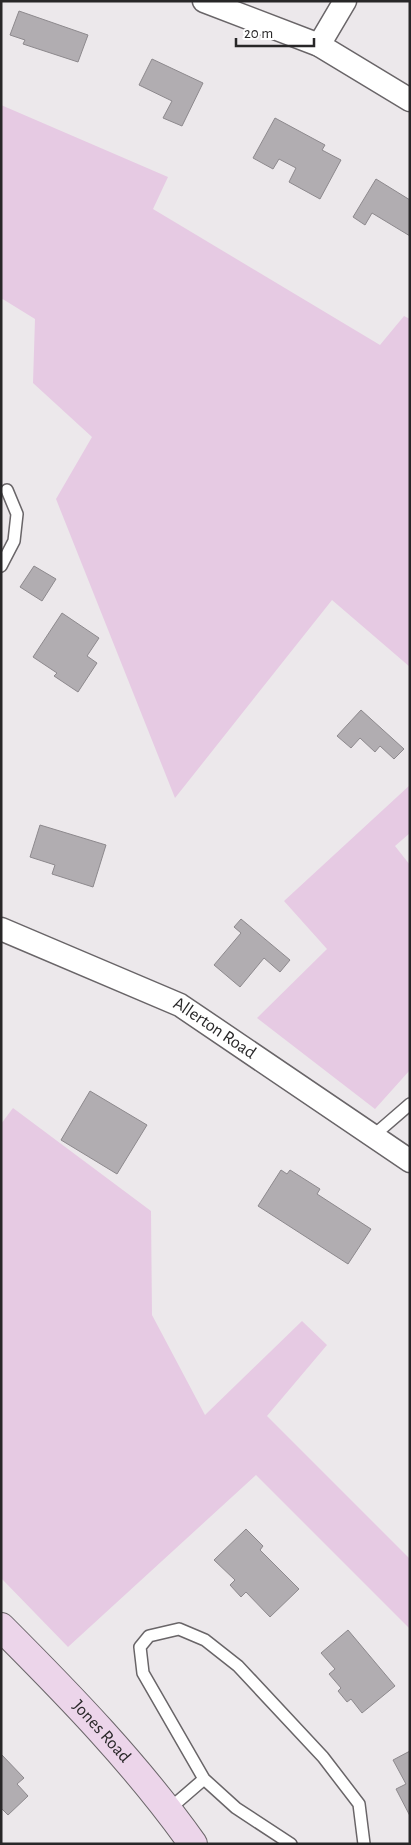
<svg xmlns="http://www.w3.org/2000/svg" width="411" height="1845" viewBox="0 0 411 1845" font-family="'Alegreya Sans',sans-serif">
	<rect width="100%" height="100%" fill="#ece8eb"/>
	<path fill="#e6cae3" d="M1,105L168,177L153,209L380,345L404,316L410,319V667L332,600L175,798L56,499L92,437L33,383L35,319L1,298Z
		M410,785V833L395,846L410,865V1070L375,1109L257,1018L327,949L284,901Z
		M13,1108L151,1211L152,1315L205,1415L302,1321L327,1345L267,1416L410,1559V1629L256,1475L68,1647L1,1578V1124Z"/>
	<path fill="#b1adb1" stroke="#8d898d" d="M19,11L88,35L78,62L23,44L25,40L10,35Z
		M152,59L203,83L182,126L163,118L172,101L139,85Z
		M275,118L325,145L322,150L341,160L320,199L289,182L296,168L279,159L273,169L253,158Z
		M376,179L410,200V236L372,213L365,225L353,217Z
		M34,566L56,579L42,601L20,587Z
		M62,613L99,638L87,656L97,663L78,692L54,676L57,673L33,657Z
		M361,710L404,749L394,759L380,746L375,752L360,738L351,748L337,736Z
		M40,825L106,845L93,887L52,874L55,865L30,857Z
		M241,919L290,960L280,972L264,958L240,987L214,965L241,933L234,927Z
		M90,1091L147,1125L117,1174L61,1140Z
		M281,1170L287,1174L290,1170L320,1189L317,1194L371,1229L348,1264L258,1206Z
		M246,1529L263,1546L260,1550L299,1589L270,1617L246,1592L241,1597L230,1585L235,1580L214,1560Z
		M348,1630L395,1686L362,1713L351,1699L347,1702L338,1691L341,1688L329,1674L335,1669L321,1653Z
		M410,1751V1816L396,1789L406,1784L393,1760Z
		M1,1754L24,1778L17,1784L28,1796L8,1815L1,1808Z"/>
	<g fill="none" stroke-linecap="round" stroke-linejoin="round">
		<g stroke="#696568" stroke-width="14">
			<path id="lane" d="M1,566L14,541L17,514L7,490
				M373,1136L410,1104
				M167,1811L204,1779
				M291,1844L236,1808L204,1779L143,1673L140,1647L149,1636L179,1629L205,1640L238,1666L323,1757L359,1804L364,1844"/>
		</g>
		<g stroke="#696568" stroke-width="25">
			<g id="street">
				<path d="M204,1L319,45L410,100"/>
				<path d="M319,45L345,1"/>
				<path id="s1" d="M1,929L180,1005L410,1161"/>
			</g>
		</g>
		<g stroke="#696568" stroke-width="30">
			<g id="secondary">
				<path id="s2" d="M1,1627C69,1695 137,1765 193,1844"/>
			</g>
		</g>
		<use href="#lane" stroke="#fff" stroke-width="11"/>
		<use href="#street" stroke="#fff" stroke-width="22"/>
		<use href="#secondary" stroke="#ecd5ea" stroke-width="28"/>
	</g>
	<g text-anchor="middle" dominant-baseline="central" stroke-width="4" stroke-linejoin="round" paint-order="stroke">
		<g font-size="18" fill="#282728" stroke="#fff">
			<text stroke="none"><textPath href="#s1" startOffset="236">Allerton Road</textPath></text>
			<text stroke="none"><textPath href="#s2" startOffset="145">Jones Road</textPath></text>
		</g>
	</g>
	<rect width="411" height="1845" fill="none" stroke="#282728" stroke-width="5"/>
	<path d="M236 38v8h78v-8" fill="none" stroke="#282728" stroke-width="2.5"/>
	<text x="244" y="38" font-size="15" fill="#282728" stroke="#ffffff" stroke-width="4" paint-order="stroke">20 m</text>
</svg>
